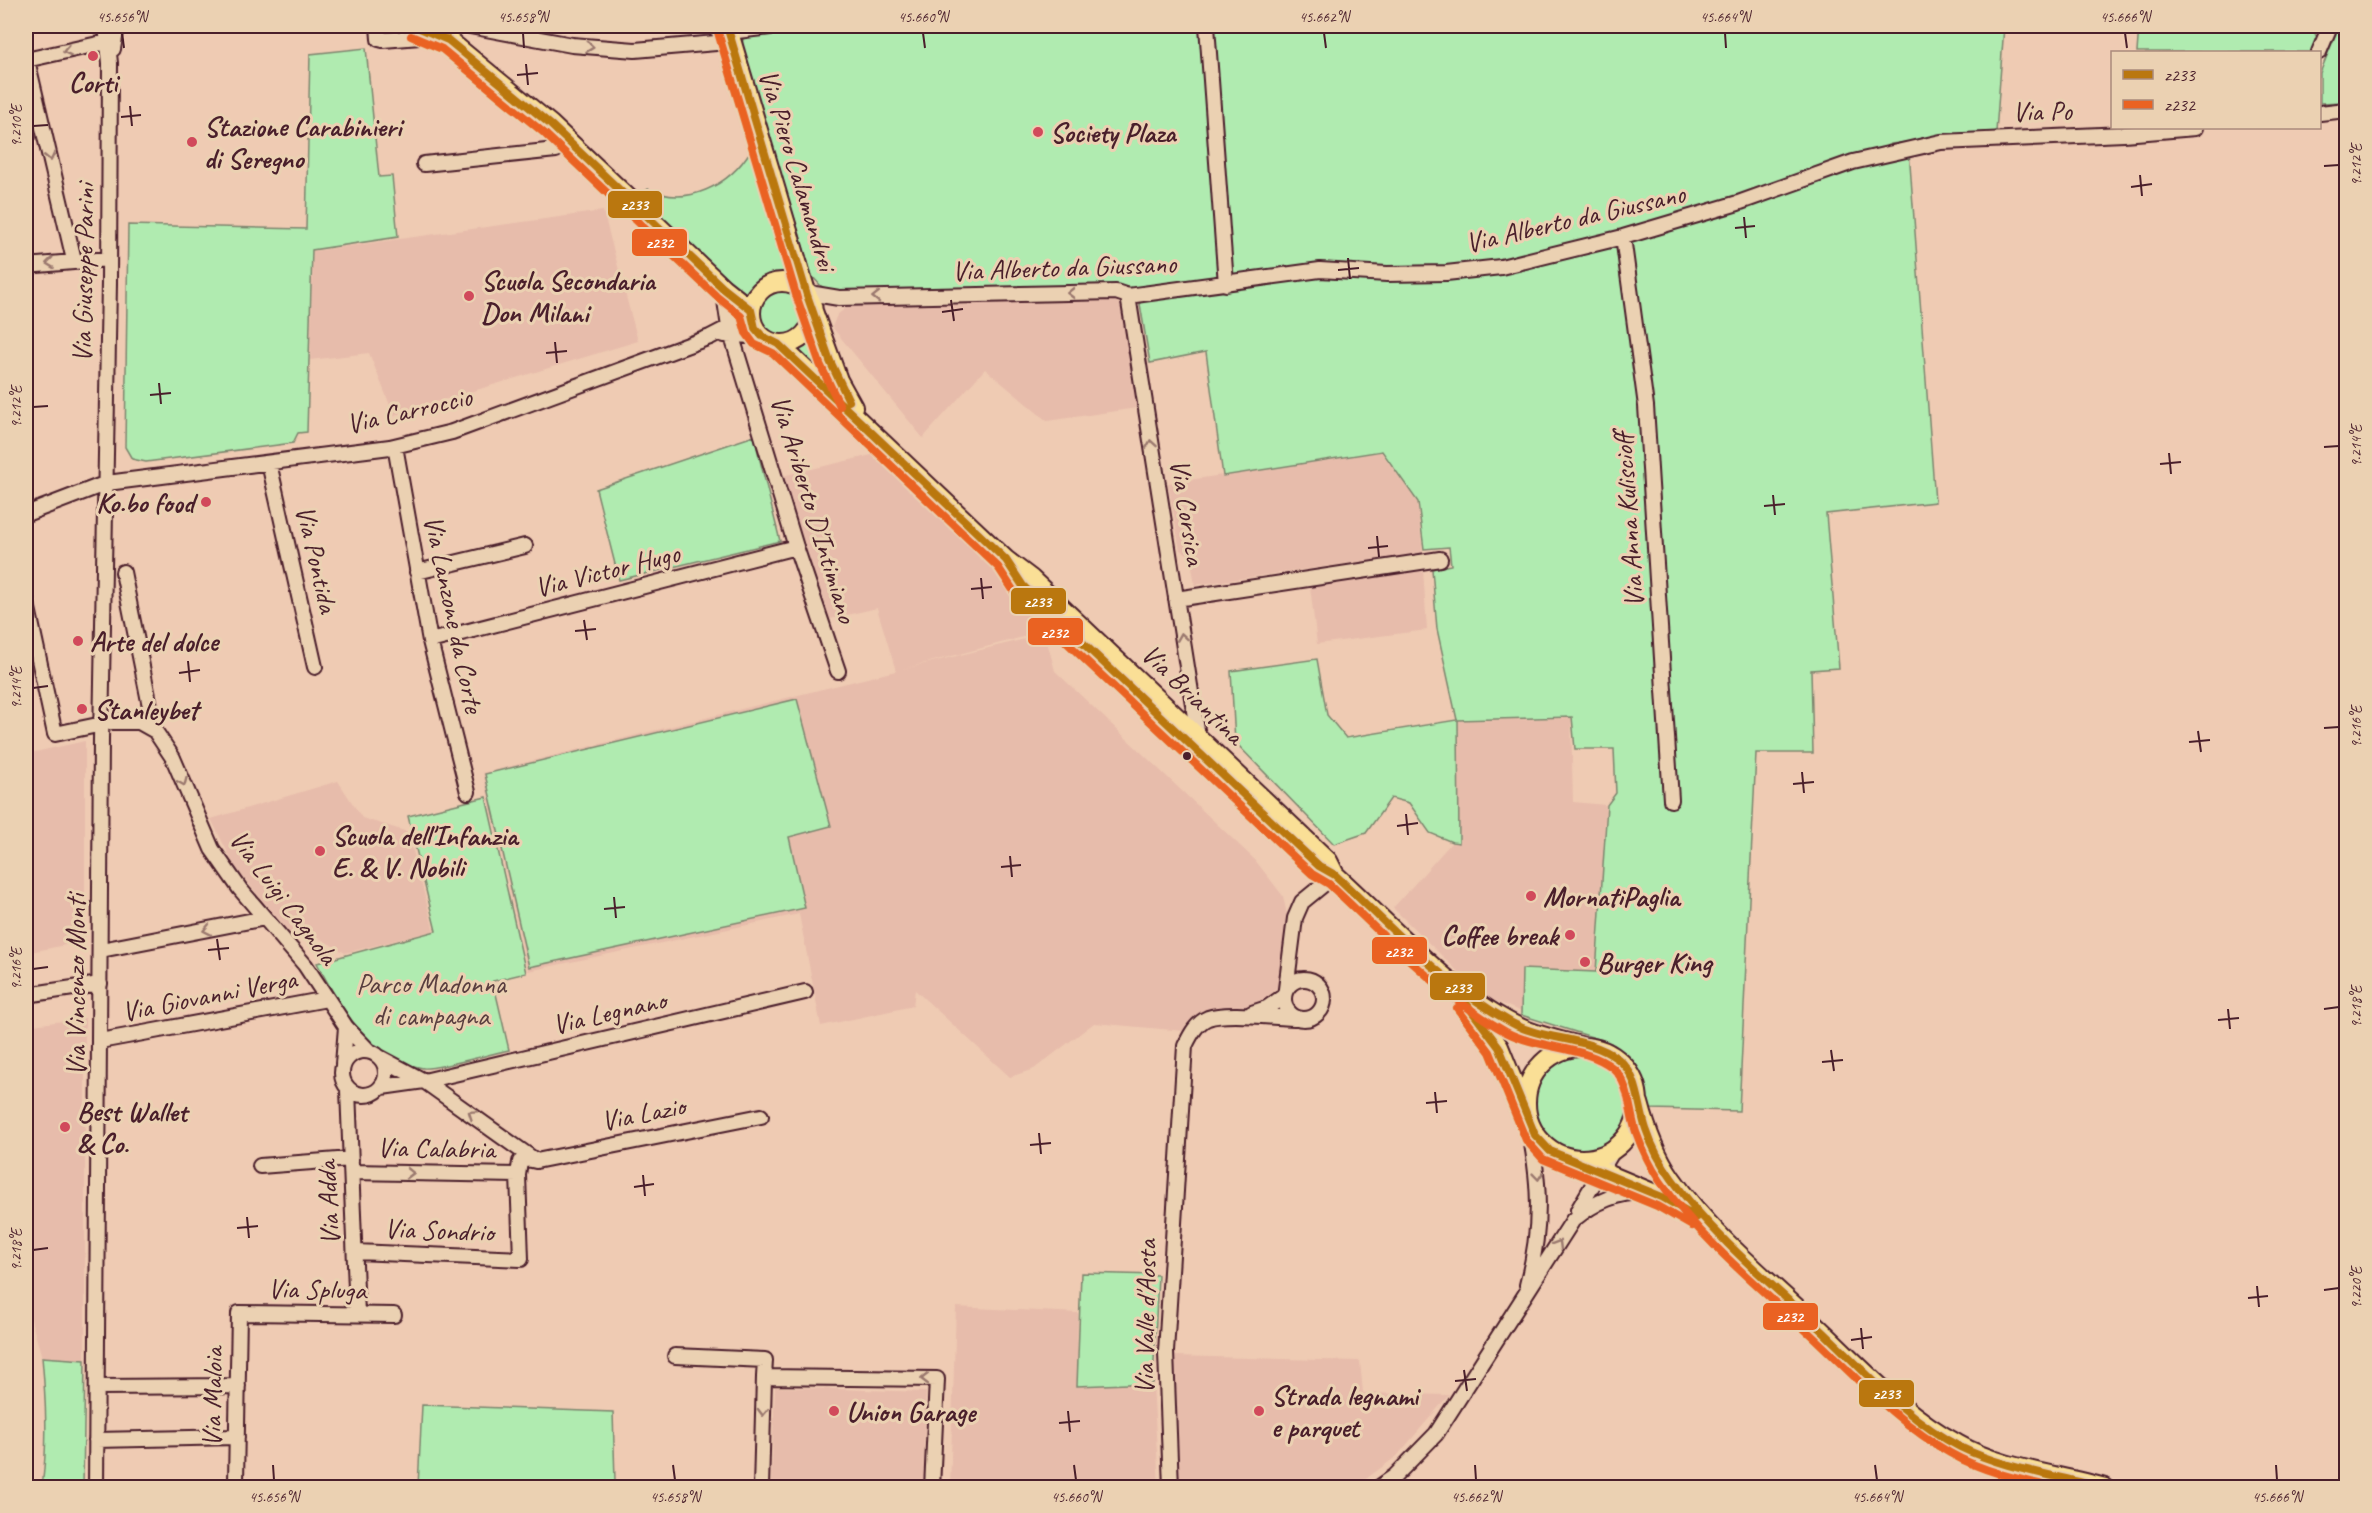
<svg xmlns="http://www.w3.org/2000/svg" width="2372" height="1513" viewBox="0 0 2372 1513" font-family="Caveat,sans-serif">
	<rect width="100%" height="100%" fill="#efcbb3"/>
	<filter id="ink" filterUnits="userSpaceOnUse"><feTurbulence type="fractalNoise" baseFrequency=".0167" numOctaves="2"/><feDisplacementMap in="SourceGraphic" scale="12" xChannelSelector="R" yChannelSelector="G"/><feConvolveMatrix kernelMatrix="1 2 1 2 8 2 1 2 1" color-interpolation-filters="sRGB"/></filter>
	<g filter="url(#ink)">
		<path fill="#e7bcab" d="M603,211L638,341L394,415L369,353L310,360L313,251Z
			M1116,301L1124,307L1137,408L1047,421L985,369L923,438L832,327L837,315L847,307Z
			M1381,452L1417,502L1423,553L1195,585L1190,555L1180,550L1168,483Z
			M876,454L1016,591L1042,632L896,671L877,608L830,619L782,476Z
			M1423,569L1427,630L1317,644L1310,586Z
			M1045,634L1055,671L1255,860L1283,896L1287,915L1279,986L1257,1007L1210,1012L1186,1024L1184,1031L1094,1023L1034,1069L1010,1077L915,990L913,1006L821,1026L799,914L528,971L483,773Z
			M1571,718L1573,802L1606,805L1603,848L1644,869L1649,997L1544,1021L1483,996L1393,908L1452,842H1459L1458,721Z
			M85,741V941L26,953V754Z
			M338,781L362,818L408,832L434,931L345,953L316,936L292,935L236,869L211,819Z
			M85,1018V1360L42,1357L26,1303V1026Z
			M956,1307L1078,1313L1077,1385L1153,1383L1159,1487L950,1488Z
			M1175,1356L1360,1361L1363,1393L1449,1395L1397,1456L1355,1487H1176Z
			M775,1387L926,1392L923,1487L771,1483Z"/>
		<path fill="#b0ebb0" stroke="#7d856e" stroke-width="1.5" d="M835,26H2004L1996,132L1891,144V153L1909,151L1935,502L1826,514L1839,668L1811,670L1813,753H1756L1739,1111L1650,1109L1637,1070L1611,1043L1521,1015L1522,969L1596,972L1607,805L1616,793L1614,749H1575L1572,717L1458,720L1459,843L1452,842L1430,833L1409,803L1391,798L1366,833L1334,844L1235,742L1231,671L1317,659L1327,715L1346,738L1457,720L1437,629L1432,569L1451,565L1449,547L1424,549L1418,502L1382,451L1223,476L1206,352L1150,363L1139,298L1123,287L831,291L821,286L812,276L742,46L743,39L750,35Z
			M2139,26H2317L2314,32L2317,37L2311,52H2137Z
			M2339,26H2346V98L2344,102L2320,103V73Z
			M366,48L379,177L392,176L398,237L312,250L307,432L298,433L293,443L146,462L132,459L125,447L128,225L306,229L310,54Z
			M751,150H756L794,276C766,273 762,278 745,301L640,195L648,189C687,208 730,185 751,150Z
			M757 313a25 25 0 1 1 50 0a25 25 0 1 1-50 0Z
			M816,328L848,404L789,350L811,336Z
			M754,436L780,541L619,580L596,489Z
			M797,699L831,826L789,837L805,908L529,967L485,774Z
			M486,797L526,973L493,981L509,1050C493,1053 435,1070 423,1068C369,1059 340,1007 317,963L436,931L408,816Z
			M1534 1103a48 48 0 1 1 96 0a48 48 0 1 1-96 0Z
			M1081,1273L1158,1275L1153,1383L1077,1386Z
			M42,1357L85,1360L83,1487H42C48,1443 46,1402 42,1357Z
			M422,1405L613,1412L615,1481L612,1488L418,1487Z"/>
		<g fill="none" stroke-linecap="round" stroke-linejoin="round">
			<g stroke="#4a1f2b" stroke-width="18">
				<path id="minor" d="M378,26L379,39L383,40L420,37L429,32
					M470,26L572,45L635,50L716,43L729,32L778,26
					M1207,26L1226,284
					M113,49L117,26
					M2319,52L2330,26
					M26,60L107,42
					M27,60L74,260
					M2320,113L2346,110
					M424,164L556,150L567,139
					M1623,237L1646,406L1671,800
					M26,266L109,259
					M723,288L729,327L796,547L838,671
					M800,288L815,294L839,298L1116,292L1128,296L1320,270L1387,274L1446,273L1501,267L1623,237L1738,203L1853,162L1941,142L2124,134L2195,128
					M1128,296L1198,736
					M724,335L760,336
					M395,446L430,641L468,792
					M269,463L315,667
					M26,514L107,483L390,447L452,432L710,337L739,322L751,311
					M123,572L155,731L173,758L212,849L240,889L305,965L346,1027L370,1052
					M417,572L525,546
					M26,599L55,734L112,722H139L155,731
					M1176,599L1440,559
					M430,641L796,547
					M101,950L265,918
					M1284 999a20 20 0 1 1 40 0a20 20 0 1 1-40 0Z
					M1286,989L1295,918L1302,902L1335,875
					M26,995L100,984
					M1252,1013L1267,1008L1284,996
					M100,1041L327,999
					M342 1073a22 22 0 1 1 44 0a22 22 0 1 1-44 0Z
					M379,1057L424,1081L536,1161
					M343,1064L346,1027
					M382,1087L424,1081L805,992
					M348,1090L357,1314
					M260,1166L351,1159
					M352,1172L518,1175
					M1578,1210L1614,1149
					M356,1252L521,1259L518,1175L520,1162L527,1159L536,1161L761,1116
					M1527,1285C1543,1225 1540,1179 1527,1118
					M675,1356L765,1360L764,1377
					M97,1387L238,1386
					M96,1440L237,1437
					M236,1481L239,1313L394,1315
					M96,1488L101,739L109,283L110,63L106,26
					M761,1488L764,1377L937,1379L932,1488
					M1171,1488L1166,1352L1185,1046C1190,1036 1196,1023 1208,1018C1226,1011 1277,1018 1298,1018
					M1378,1488L1395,1476L1436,1434L1573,1220C1596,1201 1617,1192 1647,1192"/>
			</g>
			<g stroke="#4a1f2b" stroke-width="22">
				<path id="major" d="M415,26L448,40L551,125L723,288L751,310
					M727,26L807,295
					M751 313a31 31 0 1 1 62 0a31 31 0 1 1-62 0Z
					M813,311L838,380L853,407
					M778,344L1006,560L1031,579L1328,861L1335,875
					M1324,869L1335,875C1389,924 1449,992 1514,1025C1535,1036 1558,1040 1580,1046
					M1462,998L1499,1047L1523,1106
					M1526 1103a56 56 0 1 1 112 0a56 56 0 1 1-112 0Z
					M1639,1103C1646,1130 1655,1155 1671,1178C1710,1234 1765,1278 1814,1324C1859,1366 1903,1415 1957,1444C2002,1470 2056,1474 2105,1488
					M1576,1161L1662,1197L1695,1216"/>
			</g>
			<use href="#minor" stroke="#ebd1b2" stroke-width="14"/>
			<use href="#major" stroke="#fadf96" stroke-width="18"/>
			<g stroke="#ebd1b2" stroke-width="12">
				<path id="bus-1" d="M415,26L448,40L551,125L723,288L751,310L755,328L762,336L778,344L1006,560L1023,586L1051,613L1319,866L1335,875C1391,927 1444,986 1512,1023C1544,1041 1588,1036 1618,1059C1639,1075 1638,1106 1646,1129C1652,1147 1661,1164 1672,1179C1713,1236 1768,1281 1819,1328C1864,1370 1905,1419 1960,1447C2005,1469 2055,1475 2103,1488
					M727,26L807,295L830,361L849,401
					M1465,1002L1499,1047L1535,1135L1550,1151L1662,1197L1697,1217"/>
			</g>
			<g stroke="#ebd1b2" stroke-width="12">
				<path id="bus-2" d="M717,29L797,298L820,364L840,406
					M411,36L442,49L544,133L716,296L741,316L746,333L754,344L773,353L998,567L1015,593L1044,621L1312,874L1329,884C1385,936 1438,994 1506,1032C1538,1049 1586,1046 1613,1068C1630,1083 1629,1112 1636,1132C1642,1149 1650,1166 1660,1181C1701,1240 1759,1287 1811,1335C1856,1377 1897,1423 1950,1453C1983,1472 2021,1480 2058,1488
					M1457,1008L1490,1052L1526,1140L1543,1159L1657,1206L1692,1226"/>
			</g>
			<use href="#bus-1" stroke="#ba770f" stroke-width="8"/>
			<use href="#bus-2" stroke="#ea6222" stroke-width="8"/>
		</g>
		<defs><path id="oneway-chevron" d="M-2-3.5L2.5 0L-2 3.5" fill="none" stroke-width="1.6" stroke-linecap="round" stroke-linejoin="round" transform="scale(1.5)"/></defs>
		<g stroke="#9a786e">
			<use href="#oneway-chevron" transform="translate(590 47) rotate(7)"/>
			<use href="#oneway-chevron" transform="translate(67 51) rotate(167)"/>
			<use href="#oneway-chevron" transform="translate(50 157) rotate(77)"/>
			<use href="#oneway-chevron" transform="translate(50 263) rotate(173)"/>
			<use href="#oneway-chevron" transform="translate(1071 293) rotate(179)"/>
			<use href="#oneway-chevron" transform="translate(876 297) rotate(179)"/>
			<use href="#oneway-chevron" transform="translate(1151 444) rotate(-99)"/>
			<use href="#oneway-chevron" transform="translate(1182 637) rotate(-99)"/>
			<use href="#oneway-chevron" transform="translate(183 782) rotate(67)"/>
			<use href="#oneway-chevron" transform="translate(207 930) rotate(169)"/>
			<use href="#oneway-chevron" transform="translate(472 1114) rotate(-146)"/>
			<use href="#oneway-chevron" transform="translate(410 1173) rotate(1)"/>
			<use href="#oneway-chevron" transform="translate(1538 1176) rotate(84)"/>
			<use href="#oneway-chevron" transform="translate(1558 1244) rotate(-59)"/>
			<use href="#oneway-chevron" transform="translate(925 1379) rotate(-180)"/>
			<use href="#oneway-chevron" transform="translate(763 1412) rotate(91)"/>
		</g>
	</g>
	<path fill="none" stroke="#4a1f2b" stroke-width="2" d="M122,33L124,48M523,33L524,48M923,33L925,48M1324,33L1326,48M1725,33L1726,48M2125,33L2127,48M526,64L528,85M517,75L538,73M130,106L132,126M121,117L141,115M33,126L48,125M2324,166L2339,165M2140,175L2142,196M2131,187L2152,184M1744,217L1746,238M1735,228L1755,226M1348,258L1350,279M1338,270L1359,268M951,300L954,321M942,312L963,309M555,342L557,363M546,353L567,351M159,383L161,404M150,395L171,393M33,407L48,406M2324,447L2339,446M2169,453L2171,474M2160,464L2181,462M1773,495L1775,515M1764,506L1785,504M1377,536L1379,557M1368,548L1388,546M981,578L983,599M971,589L992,587M584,620L587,640M575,631L596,629M188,661L190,682M179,673L200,670M33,688L48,686M2324,728L2339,727M2198,731L2201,752M2189,742L2210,740M1802,772L1804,793M1793,784L1814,782M1406,814L1408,835M1397,826L1418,823M1010,856L1012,877M1001,867L1021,865M614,897L616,918M604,909L625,907M217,939L220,960M208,950L229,948M33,969L48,967M2228,1009L2230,1029M2324,1009L2339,1007M2218,1020L2239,1018M1831,1050L1834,1071M1822,1062L1843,1060M1435,1092L1437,1113M1426,1103L1447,1101M1039,1133L1041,1154M1030,1145L1051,1143M643,1175L645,1196M634,1187L654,1184M247,1217L249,1238M237,1228L258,1226M33,1250L48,1248M2257,1286L2259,1307M2324,1290L2339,1288M2248,1298L2268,1296M1861,1328L1863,1349M1851,1340L1872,1337M1464,1370L1467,1391M1455,1381L1476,1379M1068,1411L1070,1432M1059,1423L1080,1421M273,1465L274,1480M673,1465L675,1480M1074,1465L1076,1480M1475,1465L1476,1480M1875,1465L1877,1480M2276,1465L2277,1480"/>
	<g fill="#d1495b" stroke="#ebd1b2" stroke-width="2">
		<circle cx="93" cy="56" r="6"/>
		<circle cx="1038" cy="132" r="6"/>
		<circle cx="192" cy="142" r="6"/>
		<circle cx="469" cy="296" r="6"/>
		<circle cx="206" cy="502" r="6"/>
		<circle cx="78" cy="641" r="6"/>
		<circle cx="82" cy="709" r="6"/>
		<circle cx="320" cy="851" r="6"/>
		<circle cx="1531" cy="896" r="6"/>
		<circle cx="1570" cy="935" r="6"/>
		<circle cx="1585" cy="962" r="6"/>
		<circle cx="65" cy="1127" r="6"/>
		<circle cx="834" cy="1411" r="6"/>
		<circle cx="1259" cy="1411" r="6"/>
	</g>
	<circle fill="#4a1f2b" stroke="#ebd1b2" stroke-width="2" cx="1187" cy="756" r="5"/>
	<g text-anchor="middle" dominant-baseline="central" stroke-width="6" stroke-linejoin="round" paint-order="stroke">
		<g font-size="28" font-weight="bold" fill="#4a1f2b" stroke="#ebd1b2" text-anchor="start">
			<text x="93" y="82" text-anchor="middle">Corti</text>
			<text x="204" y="126">Stazione Carabinieri<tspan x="204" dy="32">di Seregno</tspan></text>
			<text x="1050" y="132">Society Plaza</text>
			<text x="481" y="280">Scuola Secondaria<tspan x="481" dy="32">Don Milani</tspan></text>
			<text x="194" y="502" text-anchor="end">Ko.bo food</text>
			<text x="90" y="641">Arte del dolce</text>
			<text x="94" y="709">Stanleybet</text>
			<text x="332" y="835">Scuola dell'Infanzia<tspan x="332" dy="32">E. &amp; V. Nobili</tspan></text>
			<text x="1543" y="896">MornatiPaglia</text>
			<text x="1558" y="935" text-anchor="end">Coffee break</text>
			<text x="1597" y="962">Burger King</text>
			<text x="77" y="1111">Best Wallet<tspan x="77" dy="32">&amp; Co.</tspan></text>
			<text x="1271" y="1395">Strada legnami<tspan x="1271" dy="32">e parquet</tspan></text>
			<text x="846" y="1411">Union Garage</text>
		</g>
		<g font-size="28" fill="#4a1f2b" stroke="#ebd1b2">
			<text transform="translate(2042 111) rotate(-1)">Via Po</text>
			<text transform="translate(798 170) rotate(73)">Via Piero Calamandrei</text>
			<text transform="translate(1575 218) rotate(-13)">Via Alberto da Giussano</text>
			<text transform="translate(1064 267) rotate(-2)">Via Alberto da Giussano</text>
			<text transform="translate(83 273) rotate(-89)">Via Giuseppe Parini</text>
			<text transform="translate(409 410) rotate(-13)">Via Carroccio</text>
			<text transform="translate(814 509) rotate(73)">Via Ariberto D'Intimiano</text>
			<text transform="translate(1188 512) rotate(81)">Via Corsica</text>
			<text transform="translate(1628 520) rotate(-94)">Via Anna Kuliscioff</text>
			<text transform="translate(317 559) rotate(77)">Via Pontida</text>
			<text transform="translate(607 570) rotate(-14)">Via Victor Hugo</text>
			<text transform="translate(454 614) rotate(78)">Via Lanzone da Corte</text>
			<text transform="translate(1193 694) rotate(44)">Via Briantina</text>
			<text transform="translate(284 897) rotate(53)">Via Luigi Cagnola</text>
			<text transform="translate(75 985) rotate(-90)">Via Vincenzo Monti</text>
			<text transform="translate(209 995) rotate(-11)">Via Giovanni Verga</text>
			<text transform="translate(609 1012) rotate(-13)">Via Legnano</text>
			<text transform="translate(643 1113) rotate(-11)">Via Lazio</text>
			<text transform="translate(436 1148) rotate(1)">Via Calabria</text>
			<text transform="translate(328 1203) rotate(-93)">Via Adda</text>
			<text transform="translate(439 1230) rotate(2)">Via Sondrio</text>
			<text transform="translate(317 1289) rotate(1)">Via Spluga</text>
			<text transform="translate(1145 1317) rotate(-89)">Via Valle d'Aosta</text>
			<text transform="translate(212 1397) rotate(-89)">Via Maloia</text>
		</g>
		<g font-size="28" fill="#593e3f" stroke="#ebd1b2">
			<text x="431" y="983">Parco Madonna<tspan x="431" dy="32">di campagna</tspan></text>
		</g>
	</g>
	<g stroke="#ebd1b2" stroke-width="2">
		<rect x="607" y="190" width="56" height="29" rx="6" fill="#ba770f"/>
		<rect x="631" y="228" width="57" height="29" rx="6" fill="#ea6222"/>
		<rect x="1010" y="587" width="57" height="28" rx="6" fill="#ba770f"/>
		<rect x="1027" y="617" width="57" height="29" rx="6" fill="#ea6222"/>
		<rect x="1371" y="936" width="57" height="29" rx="6" fill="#ea6222"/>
		<rect x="1429" y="972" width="57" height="29" rx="6" fill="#ba770f"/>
		<rect x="1762" y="1302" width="57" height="29" rx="6" fill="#ea6222"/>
		<rect x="1858" y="1379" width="57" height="29" rx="6" fill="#ba770f"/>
	</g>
	<g font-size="16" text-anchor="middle" font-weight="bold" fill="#fff">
		<text x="635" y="210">z233</text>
		<text x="660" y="248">z232</text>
		<text x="1038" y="607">z233</text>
		<text x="1055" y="638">z232</text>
		<text x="1399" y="957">z232</text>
		<text x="1458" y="993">z233</text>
		<text x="1790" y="1322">z232</text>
		<text x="1887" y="1399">z233</text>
	</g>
	<rect width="2372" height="1513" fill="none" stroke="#ebd1b2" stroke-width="66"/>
	<rect x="2111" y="51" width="210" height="78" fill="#ebd1b2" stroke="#ab8a7c" stroke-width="1.5"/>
	<rect x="2123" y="70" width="30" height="9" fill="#ba770f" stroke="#ab8a7c" stroke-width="1.5"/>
	<text x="2165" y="81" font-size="18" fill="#4a1f2b">z233</text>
	<rect x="2123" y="100" width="30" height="9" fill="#ea6222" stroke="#ab8a7c" stroke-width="1.5"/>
	<text x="2165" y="111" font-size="18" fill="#4a1f2b">z232</text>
	<rect x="33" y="33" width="2306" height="1447" fill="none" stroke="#4a1f2b" stroke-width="2"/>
	<g font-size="15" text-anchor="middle" fill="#4a1f2b">
		<text x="122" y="22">45.656°N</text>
		<text x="523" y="22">45.658°N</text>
		<text x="923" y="22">45.660°N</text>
		<text x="1324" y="22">45.662°N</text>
		<text x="1725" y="22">45.664°N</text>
		<text x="2125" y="22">45.666°N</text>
		<text transform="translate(16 126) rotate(-90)" y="5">9.210°E</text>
		<text transform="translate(2356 165) rotate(-90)" y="5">9.212°E</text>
		<text transform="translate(16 407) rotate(-90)" y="5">9.212°E</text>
		<text transform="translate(2356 446) rotate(-90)" y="5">9.214°E</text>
		<text transform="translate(16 688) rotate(-90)" y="5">9.214°E</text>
		<text transform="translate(2356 727) rotate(-90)" y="5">9.216°E</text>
		<text transform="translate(16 969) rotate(-90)" y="5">9.216°E</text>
		<text transform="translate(2356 1007) rotate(-90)" y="5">9.218°E</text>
		<text transform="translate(16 1250) rotate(-90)" y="5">9.218°E</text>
		<text transform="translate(2356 1288) rotate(-90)" y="5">9.220°E</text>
		<text x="274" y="1502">45.656°N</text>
		<text x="675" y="1502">45.658°N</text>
		<text x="1076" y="1502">45.660°N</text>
		<text x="1476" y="1502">45.662°N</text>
		<text x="1877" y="1502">45.664°N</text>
		<text x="2277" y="1502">45.666°N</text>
	</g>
</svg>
